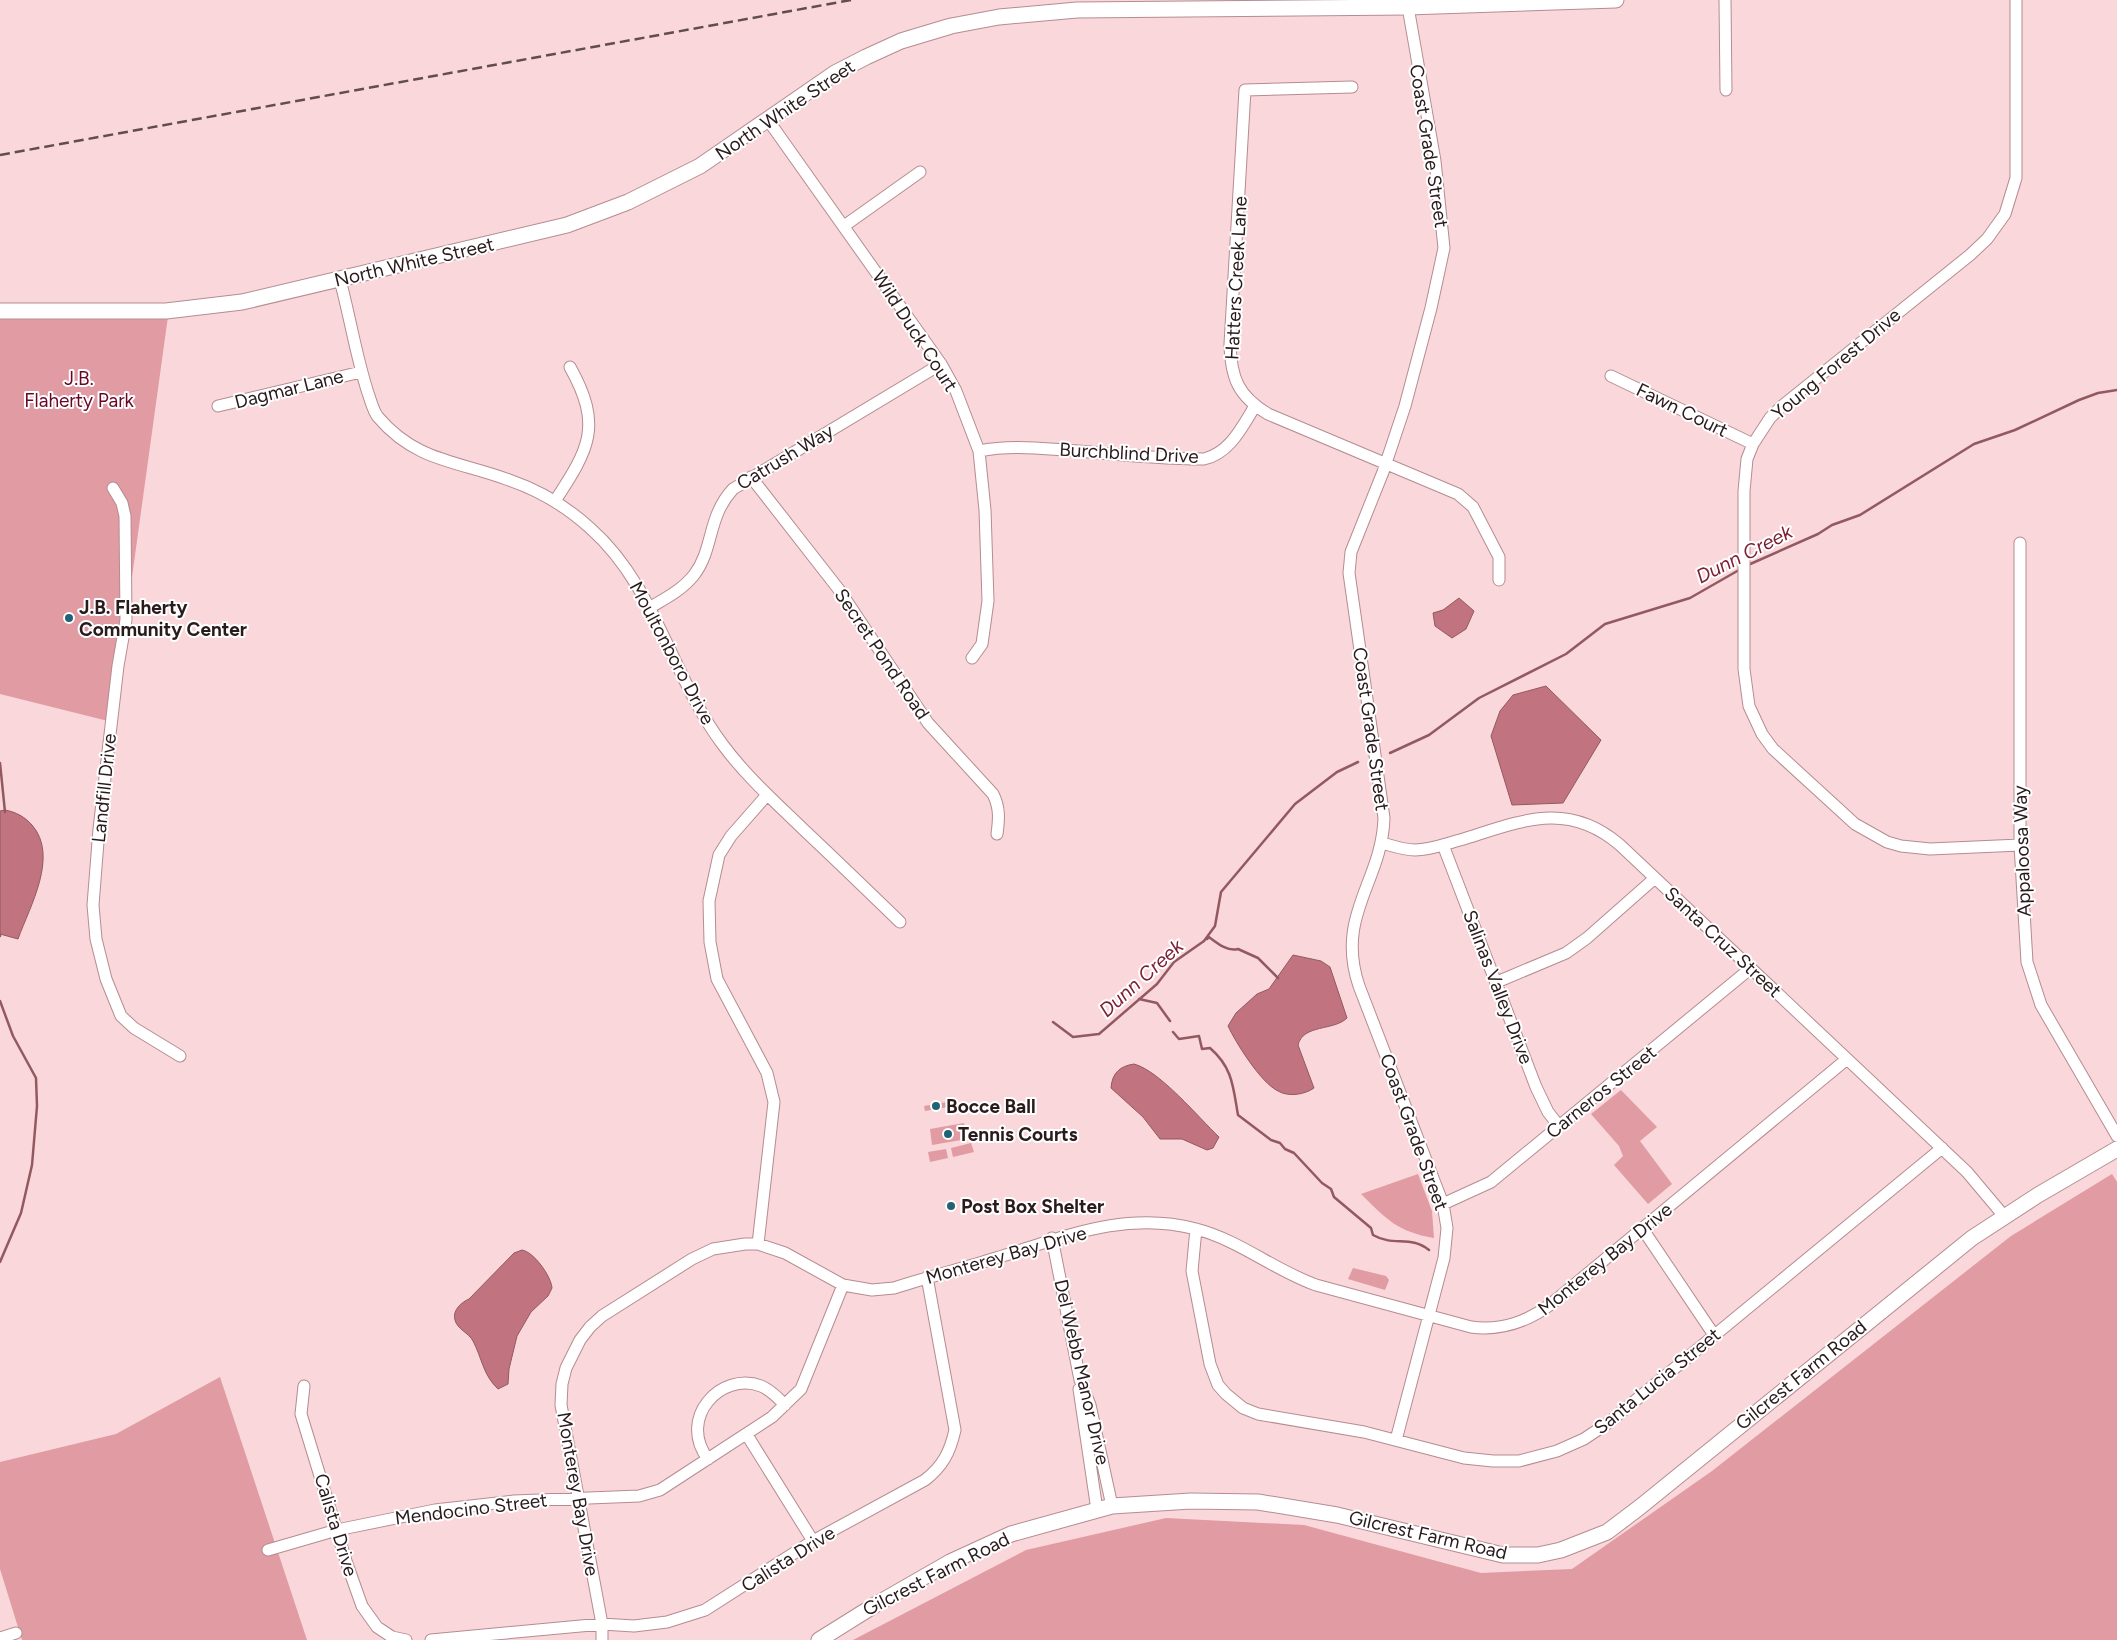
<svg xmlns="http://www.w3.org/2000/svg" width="2117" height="1640" viewBox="0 0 2117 1640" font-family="Figtree,sans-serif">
	<rect width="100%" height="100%" fill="#fad7da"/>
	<path fill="#e09ba3" d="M169,309L112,722L0,694V310Z
		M1621,1090L1657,1127L1640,1141L1672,1184L1648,1204L1614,1165L1623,1156L1619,1146L1591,1114Z
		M947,1102L948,1107L925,1111L924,1106Z
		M964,1123L967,1139L932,1145L930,1129Z
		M971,1143L974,1152L953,1157L951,1148Z
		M946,1149L948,1158L930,1162L928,1152Z
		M1418,1174L1432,1211L1434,1238C1398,1232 1386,1219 1361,1194Z
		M2112,1174L2117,1182V1640H853L1026,1550L1166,1518L1304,1525L1481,1573L1572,1569L1712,1471L2011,1236Z
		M1353,1268L1386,1276L1389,1280L1385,1290L1348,1279Z
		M220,1377L307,1640H22L0,1569V1462L116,1434Z"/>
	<path fill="#c1747f" stroke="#935961" d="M1459,598L1474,611L1466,629L1452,638L1435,626L1433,613L1443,610Z
		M1546,686L1601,740L1563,803L1512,805L1491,736L1500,711L1513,695Z
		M5,810C16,812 25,817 32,825C59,856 30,906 18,939L0,934V811Z
		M1293,955L1321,961L1330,967L1347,1018C1334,1031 1303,1024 1298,1045L1314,1088C1304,1095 1288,1097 1278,1091C1261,1083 1236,1043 1228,1026L1236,1013L1257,994L1269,989Z
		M1134,1064C1160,1071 1198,1117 1219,1137L1213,1148L1207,1150L1182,1139H1160L1143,1117L1111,1088C1112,1073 1120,1066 1134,1064Z
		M522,1250C534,1252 551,1276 552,1288L548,1296L531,1312L517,1336L509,1369L508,1384L498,1389C483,1375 482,1358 473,1341C469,1333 457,1329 455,1320C452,1310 462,1302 469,1299L514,1253Z"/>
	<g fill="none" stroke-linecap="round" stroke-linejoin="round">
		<path stroke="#935961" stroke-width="2.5" d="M1748,565L1818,534L1832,525L1860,515L1974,444L2015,430L2079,400L2098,393L2117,390
			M1390,753L1429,735L1479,698L1566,654L1605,624L1690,598L1739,570
			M0,763L5,812
			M0,935V936
			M1207,939L1209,937C1217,943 1228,952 1238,949L1258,958L1278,978
			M1139,999L1157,1003L1170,1021
			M0,1001L13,1036L36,1078L37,1106L32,1165L21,1213L0,1262
			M1053,1022L1073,1037L1099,1034L1157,984L1174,962L1204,941L1215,926L1221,892L1295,804L1337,772L1358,762
			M1173,1032L1179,1039L1199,1036L1202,1049L1210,1048C1233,1068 1233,1087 1238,1115L1271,1140L1280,1143L1285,1149L1294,1153L1322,1183L1331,1189L1334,1197L1371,1228L1373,1235C1394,1247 1410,1235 1429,1250"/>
		<g stroke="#b58c91" stroke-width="13">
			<path id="street" d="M1725,0L1726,90
				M2016,0V178L2005,214L1987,239L1970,255L1782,406L1770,418L1753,444L1747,459L1744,491V669L1749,706L1762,734L1773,749L1855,824L1887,842L1901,846L1930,849L2020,845
				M1352,87L1245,90L1230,344C1231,378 1238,396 1268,414L1458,494L1473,507L1499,557V580
				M768,120L941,364L956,391L979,451L985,510L988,601L982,644L972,658
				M844,226L920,172
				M340,280C350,317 356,356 368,393C371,401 373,411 378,417C416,462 459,461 509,480C538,490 567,507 590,528C656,586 671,676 723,745C746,776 775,802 803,829C836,860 868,891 900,922
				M1611,376L1753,444
				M218,406L361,372
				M979,451C1012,444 1045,449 1078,451C1120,455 1162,459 1204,459C1230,453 1242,427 1255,406
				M751,477L840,591L928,723L993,794C1000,808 999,819 997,834
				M113,488L122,503L125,516L126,620L118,666L99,829L93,905L96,939L106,979L121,1016L134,1028L180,1056
				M555,501C589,449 603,426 570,367
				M2020,543V845L2027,962L2041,1005L2117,1136
				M651,607C666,598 682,590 694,575C714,549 707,517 733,489L941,364
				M1382,843C1393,846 1404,850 1415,850C1430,850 1445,844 1460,840C1519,822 1566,799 1620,845L1967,1172L2004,1216
				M1443,845L1536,1087L1548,1112L1559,1126
				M1497,982L1566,953L1587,938L1655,878
				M1443,1204L1491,1182L1751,968
				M1642,1228L1714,1335
				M1196,1229L1192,1271L1210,1364L1218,1385L1226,1394L1243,1408L1258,1414L1364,1432L1464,1458L1493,1461H1519L1557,1451L1584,1439L1608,1423L1942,1148
				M1052,1238L1080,1380L1090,1405L1112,1506
				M758,1244L774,1102L767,1073L717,979L710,942L709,901L719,855L731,836L767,795
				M304,1386L301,1414L346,1561L362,1606L377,1627L392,1637L406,1640
				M1079,1389L1097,1510
				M747,1435L813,1541
				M1396,1440L1444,1258L1447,1228L1443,1204L1359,986C1335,915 1382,882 1384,818L1349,573L1351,552L1383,472L1405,406L1431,308L1444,248L1435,161L1408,7
				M708,1459C677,1418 721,1371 761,1386C771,1390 778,1398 785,1405
				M268,1550L337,1530L435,1510L514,1501L639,1496L660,1490L772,1417L801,1389L843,1285
				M0,1638L16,1633
				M431,1640L602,1624L634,1626L667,1622L705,1610L813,1541L925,1480C943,1466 950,1452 955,1430L927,1277
				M602,1640V1624L561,1405L562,1384L566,1368L580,1340L590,1327L602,1316L692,1259L713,1249L745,1244H758L785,1253L843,1285L872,1290L894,1288C927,1277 962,1269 996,1258C1062,1238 1124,1210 1196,1229C1239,1240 1274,1270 1316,1285L1471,1327C1502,1331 1527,1322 1551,1304L1847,1059"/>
		</g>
		<g stroke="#b58c91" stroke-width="17">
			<path id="secondary" d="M0,311H166L242,302L567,225L628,202L700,166L835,73L866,57L901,41L951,26L999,17L1077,10L1408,7L1616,0
				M819,1640L875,1605L950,1562L1011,1534L1112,1506L1191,1501L1258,1502L1337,1515L1503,1555H1538L1561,1550L1607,1532L1640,1507L1972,1238L2038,1195L2117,1149"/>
		</g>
		<use href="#street" stroke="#fff" stroke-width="11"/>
		<use href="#secondary" stroke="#fff" stroke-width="15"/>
		<path stroke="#614c4f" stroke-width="2.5" stroke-dasharray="10 5" stroke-linecap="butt" d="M0,155L851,0"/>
	</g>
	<g fill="#206276" stroke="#fff" stroke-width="2">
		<circle cx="69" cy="618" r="5"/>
		<circle cx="936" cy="1106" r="5"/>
		<circle cx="948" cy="1134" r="5"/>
		<circle cx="951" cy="1206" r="5"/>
	</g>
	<g text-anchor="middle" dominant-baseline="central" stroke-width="4" stroke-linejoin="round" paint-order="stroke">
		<g font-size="19" fill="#291a1c" stroke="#fff">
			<text transform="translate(785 110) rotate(-34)">North White Street</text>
			<text transform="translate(1429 146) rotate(81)">Coast Grade Street</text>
			<text transform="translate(414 262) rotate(-13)">North White Street</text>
			<text transform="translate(1236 278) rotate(-87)">Hatters Creek Lane</text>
			<text transform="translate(915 331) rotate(57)">Wild Duck Court</text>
			<text transform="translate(1836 364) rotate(-40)">Young Forest Drive</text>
			<text transform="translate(289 389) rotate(-14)">Dagmar Lane</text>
			<text transform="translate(1682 410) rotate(26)">Fawn Court</text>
			<text transform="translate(1129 453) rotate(3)">Burchblind Drive</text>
			<text transform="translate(785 457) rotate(-31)">Catrush Way</text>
			<text transform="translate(672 653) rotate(62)">Moultonboro Drive</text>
			<text transform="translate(882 654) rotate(56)">Secret Pond Road</text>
			<text transform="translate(1371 729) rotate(82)">Coast Grade Street</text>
			<text transform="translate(104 788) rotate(-84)">Landfill Drive</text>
			<text transform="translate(2022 851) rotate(-92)">Appaloosa Way</text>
			<text transform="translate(1723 942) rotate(43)">Santa Cruz Street</text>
			<text transform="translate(1498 987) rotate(69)">Salinas Valley Drive</text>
			<text transform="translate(1601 1092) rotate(-39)">Carneros Street</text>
			<text transform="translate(1414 1132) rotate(70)">Coast Grade Street</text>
			<text transform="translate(1006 1255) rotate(-16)">Monterey Bay Drive</text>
			<text transform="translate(1605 1259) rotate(-39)">Monterey Bay Drive</text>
			<text transform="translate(1082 1372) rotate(77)">Del Webb Manor Drive</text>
			<text transform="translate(1801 1375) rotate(-39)">Gilcrest Farm Road</text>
			<text transform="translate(1657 1381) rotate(-39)">Santa Lucia Street</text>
			<text transform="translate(578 1494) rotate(80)">Monterey Bay Drive</text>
			<text transform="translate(471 1509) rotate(-7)">Mendocino Street</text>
			<text transform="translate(336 1525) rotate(73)">Calista Drive</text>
			<text transform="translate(1428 1535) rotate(13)">Gilcrest Farm Road</text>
			<text transform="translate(788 1559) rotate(-32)">Calista Drive</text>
			<text transform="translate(936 1574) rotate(-27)">Gilcrest Farm Road</text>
		</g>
		<g font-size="19" fill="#680626" stroke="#fff">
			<text x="79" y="378">J.B.<tspan x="79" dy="22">Flaherty Park</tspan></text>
		</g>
		<g font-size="19" font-weight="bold" fill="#291a1c" stroke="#fff" text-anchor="start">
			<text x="79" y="607">J.B. Flaherty<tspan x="79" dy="22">Community Center</tspan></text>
			<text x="946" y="1106">Bocce Ball</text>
			<text x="958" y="1134">Tennis Courts</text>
			<text x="961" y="1206">Post Box Shelter</text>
		</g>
		<g font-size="20" font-style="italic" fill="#7d2036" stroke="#fff">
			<text transform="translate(1744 554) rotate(-27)">Dunn Creek</text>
			<text transform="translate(1141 978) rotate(-42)">Dunn Creek</text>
		</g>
	</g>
</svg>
